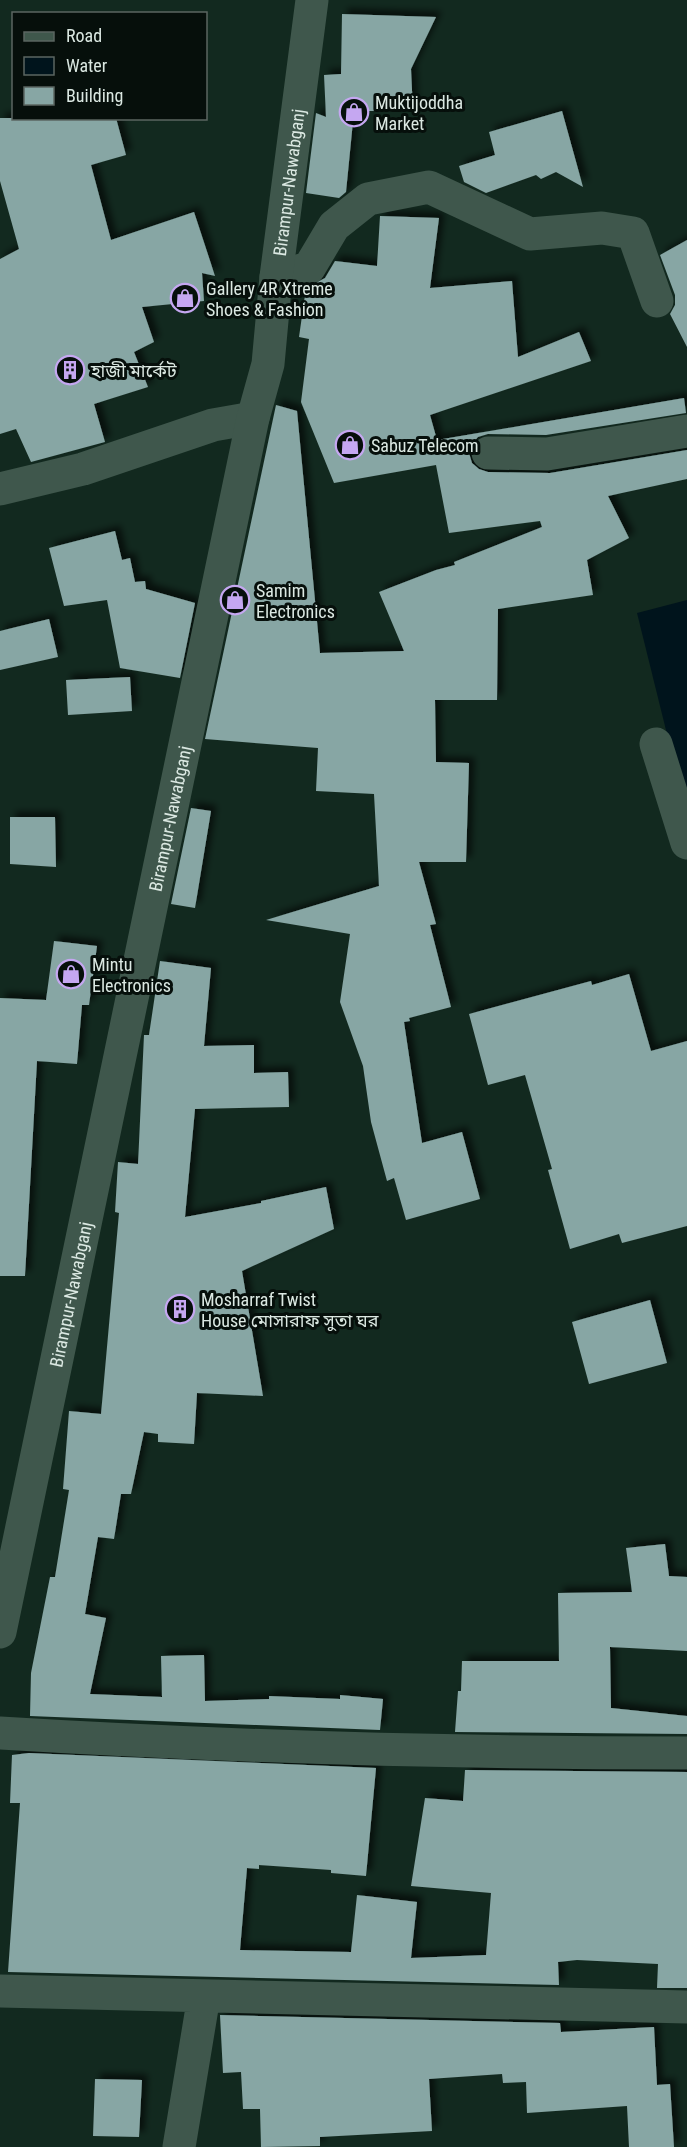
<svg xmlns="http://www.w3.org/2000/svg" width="687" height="2147" viewBox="0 0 687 2147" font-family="'Roboto Condensed','Noto Sans Bengali',sans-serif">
	<defs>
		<filter id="shadow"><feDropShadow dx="5.5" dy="-5.5" stdDeviation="3" flood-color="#0009"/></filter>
	</defs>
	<rect width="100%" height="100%" fill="#12291f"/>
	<path fill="#00141c" d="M687,600V815L637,613Z"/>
	<path fill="#87a6a4" filter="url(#shadow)" d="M342,14L436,17L411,69L413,111H354L346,192L339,198L306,193L316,113L326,117L324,75L341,74Z
		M562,111L583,187L556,172L541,179L536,175L486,193L464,182L459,166L495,155L489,132Z
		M0,118H116L126,155L91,165L111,240L194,212L215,276L202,273L204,301L142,307L154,342L134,352L148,387L94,404L105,442L31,462L16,429L0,434V259L19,249L0,181Z
		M380,216L439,218L430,288L512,281L518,357L579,332L591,361L430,415L437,440L684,398L686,413L546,435L488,434L478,437L472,444L469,453L472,463L479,469L488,472L550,473L687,450V479L608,496L629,538L587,560L593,595L498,609L497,700H435L436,762L469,763L466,862H419L436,924L430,925L451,1007L409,1018L410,1021L404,1022L422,1143L462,1132L480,1199L406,1220L394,1178L387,1181L371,1122L363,1066L340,1002L350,934L266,920L379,886L374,794L316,791L318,748L205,739L276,405L297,411L320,653L404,651L379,592L436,570L455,565L454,562L542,527L540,521L449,533L436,465L334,483L301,402L309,339L299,337L306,288L325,278L335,261L377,266Z
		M687,240V347L670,314L675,305V295L660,255Z
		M115,531L122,560L130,558L135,582L145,581L146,589L195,603L180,678L120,668L107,600L64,606L49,548Z
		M49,619L58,657L0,670V631Z
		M130,677L132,711L68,715L66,680Z
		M191,808L211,811L195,908L171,904Z
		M10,817H55L56,867L10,864Z
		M54,941L97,946L89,1005H82L77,1064L37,1061L25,1276H0V998L46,1000Z
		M160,961L211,968L204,1046L254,1045V1073L288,1072L289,1107L195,1109L185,1217L261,1203V1201L326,1187L334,1229L242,1271L263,1396L197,1393L194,1444L158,1442V1434L144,1432L131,1494H121L114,1539L98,1537L85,1614L106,1618L90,1694L162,1697L161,1656L204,1655L205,1701L269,1699V1696L340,1699V1695L383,1699L380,1730L30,1716L31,1673L50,1577H55L69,1490L63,1489L69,1411L101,1414L119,1213L115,1212L118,1162L138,1164L144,1035H149Z
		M629,974L651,1051L687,1041V1226L622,1243L619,1234L570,1249L548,1170L552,1169L525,1075L488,1085L469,1014L591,981L592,985Z
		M650,1300L667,1363L589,1384L572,1322Z
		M665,1544L669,1576L687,1577V1651L610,1647L611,1708L687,1716V1734L455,1732L458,1691H461L462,1661H559L558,1593L632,1592L626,1548Z
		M29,1753L376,1768L366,1876L331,1873V1870L259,1865V1869L247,1868L240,1950L351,1952L357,1895L417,1902L411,1958L486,1955L491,1893L411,1886L425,1798L463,1801L465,1770L687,1772V1988H657L658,1964L577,1960L558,1962L559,1985L8,1972L20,1803H10L12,1755Z
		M220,2015L560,2023L561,2032L654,2027L657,2085L670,2084L674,2147H629L627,2106L527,2113L526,2082L503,2083L502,2074L429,2079L432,2131L320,2137V2146L261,2147L260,2109H243L241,2072L223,2073Z
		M95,2079L142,2080L139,2137L93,2136Z"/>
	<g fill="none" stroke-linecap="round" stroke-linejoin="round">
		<path stroke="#3f574c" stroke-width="33" d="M276,277L309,268L334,226L368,199L429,187L530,234L602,228L633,233L657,301
			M488,453L547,454L687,431
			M0,489L83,469L213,425L253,418
			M656,744L687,843
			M0,1991L687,2007
			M179,2147L204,1996"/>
		<path stroke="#3f574c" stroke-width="33" d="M0,1733C228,1747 458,1753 687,1753"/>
		<path stroke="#3f574c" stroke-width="33" id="s1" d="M0,1632L253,418L268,364L276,277L312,0"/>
	</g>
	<defs>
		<g id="shop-ring" transform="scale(1.5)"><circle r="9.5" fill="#060f0b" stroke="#c5a7f1" stroke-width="1.5"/><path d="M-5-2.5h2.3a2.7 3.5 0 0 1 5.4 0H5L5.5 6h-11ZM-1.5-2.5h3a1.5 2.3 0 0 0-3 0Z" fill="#c5a7f1"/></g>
		<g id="building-ring" transform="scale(1.5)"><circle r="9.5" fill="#060f0b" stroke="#c5a7f1" stroke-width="1.5"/><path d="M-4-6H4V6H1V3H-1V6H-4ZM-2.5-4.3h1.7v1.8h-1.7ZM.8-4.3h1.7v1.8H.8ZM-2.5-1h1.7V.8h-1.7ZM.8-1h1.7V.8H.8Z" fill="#c5a7f1"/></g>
	</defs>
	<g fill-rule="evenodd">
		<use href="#shop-ring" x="354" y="112"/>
		<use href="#shop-ring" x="185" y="298"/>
		<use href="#building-ring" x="70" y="370"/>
		<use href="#shop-ring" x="350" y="445"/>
		<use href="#shop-ring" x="235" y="600"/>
		<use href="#shop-ring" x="71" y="974"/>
		<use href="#building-ring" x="180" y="1309"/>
	</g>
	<g text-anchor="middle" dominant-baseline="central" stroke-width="6" stroke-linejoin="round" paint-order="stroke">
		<g font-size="18" fill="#dbe8e2" stroke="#060f0b" text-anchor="start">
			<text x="375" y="102">Muktijoddha<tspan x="375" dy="21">Market</tspan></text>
			<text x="206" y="288">Gallery 4R Xtreme<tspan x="206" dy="21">Shoes &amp; Fashion</tspan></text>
			<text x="91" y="370">হাজী মার্কেট</text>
			<text x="371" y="445">Sabuz Telecom</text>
			<text x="256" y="590">Samim<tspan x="256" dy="21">Electronics</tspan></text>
			<text x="92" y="964">Mintu<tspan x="92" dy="21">Electronics</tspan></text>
			<text x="201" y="1299">Mosharraf Twist<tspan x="201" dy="21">House মোসারাফ সুতা ঘর</tspan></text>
		</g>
		<g font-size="18" fill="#dbe8e2" stroke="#060f0b">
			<text stroke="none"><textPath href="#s1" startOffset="1479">Birampur-Nawabganj</textPath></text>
			<text stroke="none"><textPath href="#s1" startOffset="831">Birampur-Nawabganj</textPath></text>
			<text stroke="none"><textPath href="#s1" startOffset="345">Birampur-Nawabganj</textPath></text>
		</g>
	</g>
	<rect x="12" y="12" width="195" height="108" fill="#060f0b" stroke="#5b6661" stroke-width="1.5"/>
	<rect x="24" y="32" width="30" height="9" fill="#3f574c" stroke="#5b6661" stroke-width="1.5"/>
	<text x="66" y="42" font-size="18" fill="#dbe8e2">Road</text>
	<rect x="24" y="57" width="30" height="18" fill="#00141c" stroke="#5b6661" stroke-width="1.5"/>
	<text x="66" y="72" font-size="18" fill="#dbe8e2">Water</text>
	<rect x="24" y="87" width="30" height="18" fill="#87a6a4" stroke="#5b6661" stroke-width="1.5"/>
	<text x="66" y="102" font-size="18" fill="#dbe8e2">Building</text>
</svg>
